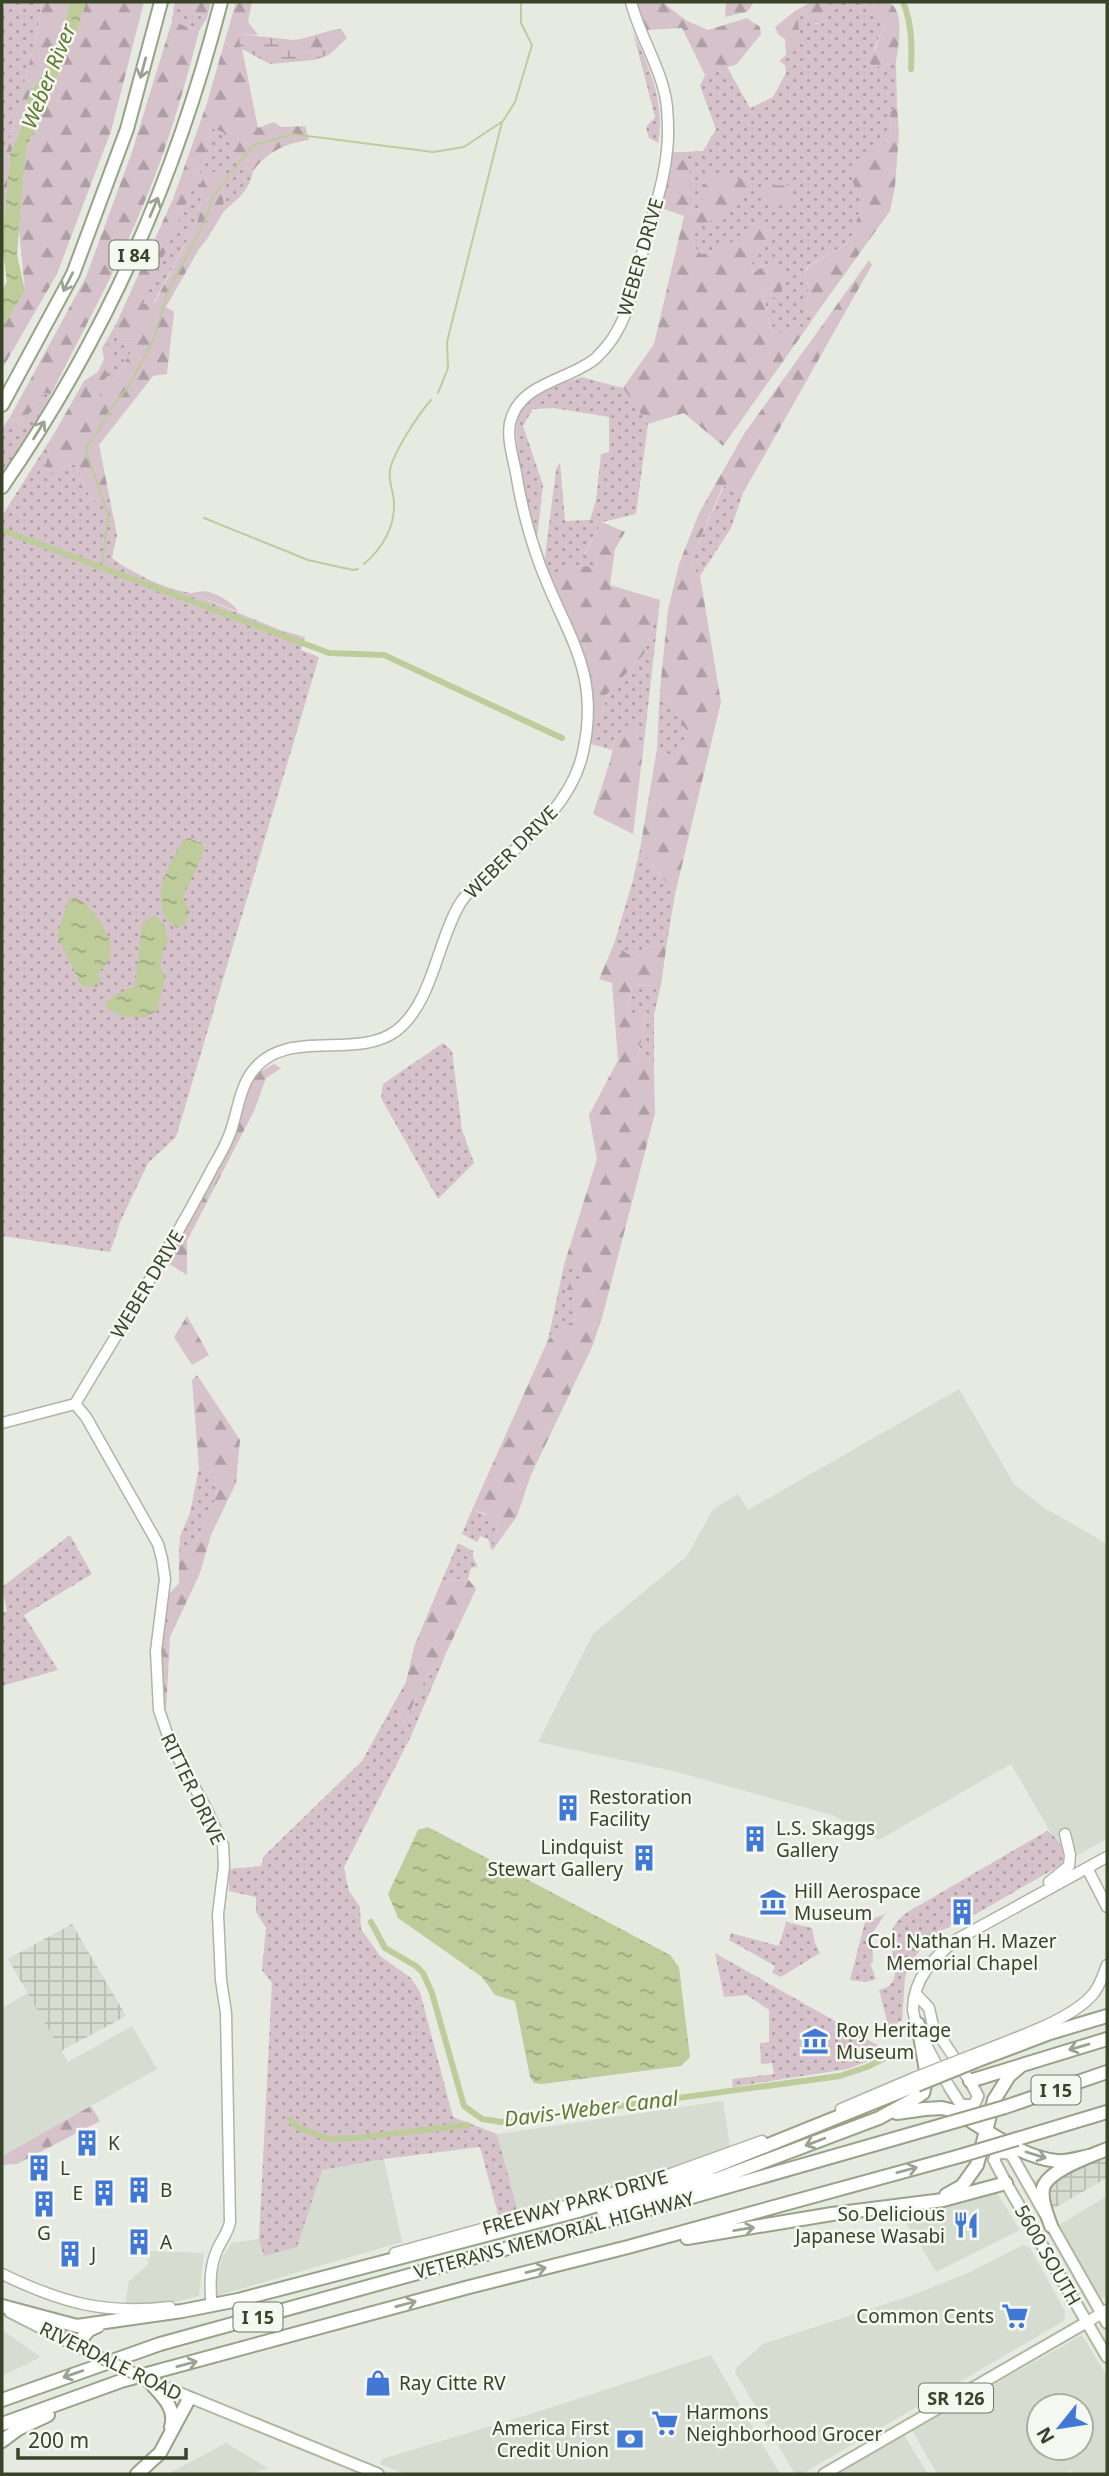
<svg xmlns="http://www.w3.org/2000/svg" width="1109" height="2476" viewBox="0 0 1109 2476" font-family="'Noto Sans',sans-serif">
	<defs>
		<pattern id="industrial-grid" width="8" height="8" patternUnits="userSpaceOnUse" patternTransform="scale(1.75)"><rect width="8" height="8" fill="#d6dccf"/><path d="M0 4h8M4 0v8" fill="none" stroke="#b8beb2"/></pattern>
		<pattern id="green-dots" width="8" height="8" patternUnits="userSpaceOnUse" patternTransform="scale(1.75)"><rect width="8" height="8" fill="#d5c2cb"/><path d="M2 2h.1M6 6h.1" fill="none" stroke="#ae9fa5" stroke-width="1.8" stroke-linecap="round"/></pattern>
		<pattern id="forest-firs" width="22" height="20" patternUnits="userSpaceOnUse" patternTransform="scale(1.75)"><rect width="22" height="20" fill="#d5c2cb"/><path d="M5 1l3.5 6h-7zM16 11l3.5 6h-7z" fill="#ae9fa5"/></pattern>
		<pattern id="wetland-marsh" width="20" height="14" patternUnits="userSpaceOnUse" patternTransform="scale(1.75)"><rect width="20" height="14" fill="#d5c2cb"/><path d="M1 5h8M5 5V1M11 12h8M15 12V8" fill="none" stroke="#ae9fa5"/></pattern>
		<pattern id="water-ripples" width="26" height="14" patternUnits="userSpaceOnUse" patternTransform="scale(1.75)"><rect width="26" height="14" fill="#bdcc9a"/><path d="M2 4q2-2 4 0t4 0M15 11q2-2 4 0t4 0" fill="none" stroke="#9ba77e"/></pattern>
	</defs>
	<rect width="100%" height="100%" fill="#e7eae1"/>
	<path fill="#d6dccf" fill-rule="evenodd" d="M959,1389L1014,1484L1043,1507L1107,1544V1839L1067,1861L1011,1764L879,1840L832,1815L673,1771L538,1742L593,1634L687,1556L713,1509L738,1494L748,1510Z
		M28,1993L68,2062L132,2026L157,2069L2,2156V2008Z
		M723,2101L731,2153L518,2212L497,2134Z
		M384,2159L402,2242L216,2296V2277L223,2256L232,2243L259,2239L265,2256L322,2170Z
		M997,2193L1020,2230L936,2272L903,2217Z
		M1107,2196V2296L1089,2306L1047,2232Z
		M1023,2245L1030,2248L1065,2311L1064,2321L802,2474H795L735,2372L737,2367L763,2344L916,2294L970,2272Z
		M149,2251L204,2253L199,2296L162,2305L125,2304L129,2281L148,2265Z
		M2,2330L41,2357L2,2376Z
		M1082,2335L1107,2376V2474H1073L1070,2470L1064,2474H937L912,2430ZM1039,2406H1081V2448H1039Z
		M711,2355L780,2474H405L380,2464L382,2459L537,2412Z
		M904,2435L928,2474H837Z
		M226,2443L268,2468L250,2474H168Z"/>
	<path fill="url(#industrial-grid)" d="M72,1924L126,2016L61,2051L8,1959Z
		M1107,2152V2178L1040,2216L1024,2185Z"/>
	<path fill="url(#green-dots)" d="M5,2H42L38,29L8,148L2,159V21Z
		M827,2H870L884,24L874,50L879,67L896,62L897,107L890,111L891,134L884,145L864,197L850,242L807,267L805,274L809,287L806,311L816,314L806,329L797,325L783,333L771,330L763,294L769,263L751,273L744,272L761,221L720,251L701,254L690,242L693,225L700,211L690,209V162L685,152L703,151L716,129L700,86L705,75L727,67L750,108L773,97L786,73L785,65L779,61C794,49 801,40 798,20L806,9L815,24L825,22L832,7Z
		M174,6L207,18L199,31L172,21Z
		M633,32C649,66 666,104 658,143L649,138L646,127L655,117Z
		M211,128L223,132L244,167L253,171C249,191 239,198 224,211L222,173L196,197L201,198L198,220L154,302L142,304L204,162Z
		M116,324L118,343L136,342L119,373L99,399L93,392L107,377L108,344L102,348Z
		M581,377L623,388L648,424L636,514L602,522L584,554L596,558L598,567L549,578L544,564L556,470L560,462L565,521L590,520L596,500L601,454L609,452V417L554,408L533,409L523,426L543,485L537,540C531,511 512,448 517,422C519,412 524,405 531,399C544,387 565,383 581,377Z
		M44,393L51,394L22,447L2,475V429L10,417L23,430V419L38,406Z
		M55,432L45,467L52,473L66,466L76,464L92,502L109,495L117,535L112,558C134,574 163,588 190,593L280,630L305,637L301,650L319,657L176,1137L148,1163L121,1220L110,1252L2,1236V516Z
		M724,486L743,493L731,528L700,576L690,562Z
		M660,600L643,751L634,729L616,734L612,750L591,744L593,718L602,714L607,694L644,654Z
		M660,689L692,737L676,758L657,749Z
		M640,849L675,894L667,942L628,954L614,944L633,880Z
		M661,985L654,1015V1066L638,1057L647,1012L627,1015L632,986Z
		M443,1043L452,1051L462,1130L474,1163L438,1199L381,1098L383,1084Z
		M564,1265L582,1269L584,1278L573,1295L576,1318L548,1340Z
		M199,1468L214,1474L217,1495L195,1544L179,1553L180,1536L190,1513Z
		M472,1510L500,1520L492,1551L488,1539L480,1536L477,1542L462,1534Z
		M70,1535L92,1574L24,1615L58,1670L2,1686V1613L7,1611L2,1587Z
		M458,1543L473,1551V1557L478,1567L471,1568L468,1579L442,1580Z
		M448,1649L411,1736L344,1867L349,1891L360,1907L361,1929L380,1956L411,1978L420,1992L453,2117L497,2134L518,2212L499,2218L480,2147L384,2159L322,2170L297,2247L264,2256L259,2239L272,1983L262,1970L266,1928L256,1912V1897L229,1891V1869L261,1866L264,1856L362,1761L407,1680L398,1717L405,1722L422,1685Z
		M1047,1831C1057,1836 1068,1854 1061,1865L974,1915L941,1931L924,1945L911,1963L905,1977L902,2020L889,2028L879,1990C910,1983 885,1952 892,1931C894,1924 900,1918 906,1913Z
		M885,1914L872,1934L873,1962L870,1963L876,1979L866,1982L850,1980L866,1918L873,1919Z
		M786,1922L812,1928L815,1943L820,1953L781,1977L772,1973L775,1966L729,1940L731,1933L779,1946Z
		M715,1953L879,2046L869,2061L847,2069L733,2087L732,2079L774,2074L772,2063L761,2064L760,2043L769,2042V2010L747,1995L724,1997Z"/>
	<path fill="url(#forest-firs)" d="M42,2H70L63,30L45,71L29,94L25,119L10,154L2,244V159L8,148L38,29Z
		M86,2H144L111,131L57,274L2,369V329L25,291L19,230L26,149L77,30Z
		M175,2H211L207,18L174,6Z
		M236,2H252L248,22L258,35L239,34L258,128L274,122L281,127L305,126L309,140C285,144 268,151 253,171L244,167L223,132L211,128L204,162L143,304L155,302L198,220L201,198L196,197L205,172H222L224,211L207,239L199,249L166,307L174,312L167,374L153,376L99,445L109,495L92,502L76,464L66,466L52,473L45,467L55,432L84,381L98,372L104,359L102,348L108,343L113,355L107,377L93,392L99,399L119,373L136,342L118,343L116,324L173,199L207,103Z
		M634,2H662L687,21L708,30L747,18L760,27L761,34L737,64L705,75L682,28L647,30L637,13Z
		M726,2H754L747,12L725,17Z
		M811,2H827L832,7L825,22L814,24L806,10L798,20L799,30L796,47L786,55L785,39L778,34L775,27L795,11Z
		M870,2C875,2 884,1 888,2C906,10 898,46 896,62L879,67L870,64L868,56L875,50L884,24Z
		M172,21L199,31C183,94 165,156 139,215C113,276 81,335 51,394L44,393L38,406L23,419V431L10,417L86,277L132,152Z
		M341,29L347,38L329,55L327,48L306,53L294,40C311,38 325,30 341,29Z
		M897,107L899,133L895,186L890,211L816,314L806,311L809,287L805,274L808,267L850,242L864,197C841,176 854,162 872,145H884L891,134L890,111Z
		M673,152H685L690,162L691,209L700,211L707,175L748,180L745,195L707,224L693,226L690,242L701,254L720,251L761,220L772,239L745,272L752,273L769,263L783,269L782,291L774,298L763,295L771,330L783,333L797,325L806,329L723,446L684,413L648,424L623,388L654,344L684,216L661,208Z
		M789,185L791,201L772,209L763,195L769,186Z
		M869,260L872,265L743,493L723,486L690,562L700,576L721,702L675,894L640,849L657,749L676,758L691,737L660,689L668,610L679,564L699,513L744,434Z
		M602,522L625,532L615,549L610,585L660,600L644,654L607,694L602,714L593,718C592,661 573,628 549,579L575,566L598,567L596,558L584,555Z
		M205,591C220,595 229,600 239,612L190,593Z
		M634,729L643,751L633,834L593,814L610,761L616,734Z
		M667,942L661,985L632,986L627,1014L647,1011L638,1057L654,1066L655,1113L602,1318L592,1347L531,1475L517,1516L492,1551L500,1520L491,1525L486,1514L472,1510L548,1340L576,1318L573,1296L566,1298L563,1295L571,1283L584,1278L582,1269L564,1265L597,1159L589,1115L618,1060L612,983L599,979L614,944L628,954Z
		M274,1064L281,1068L266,1078L254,1111L187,1241V1275L166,1262L233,1137L251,1083L260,1072Z
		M187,1316L209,1355L192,1365L174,1337Z
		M197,1375L240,1440L236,1483L211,1535L200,1573L170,1637L166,1711L159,1646L170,1593L179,1583V1553L195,1544L217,1495L214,1474L199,1468L192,1380Z
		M468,1579L476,1589L448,1649L422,1685L405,1722L398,1717L414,1647L442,1580Z
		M91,2106L100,2121L17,2164L2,2165V2156Z"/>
	<path fill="url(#wetland-marsh)" d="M239,34L294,40L306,53L327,47L329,55L314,60L270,64L240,48Z"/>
	<path fill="url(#water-ripples)" d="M70,2H86L77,30L26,149L17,254L25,291L2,329V290L7,282L2,244L10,154L25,119L29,94L45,71L63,30Z
		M189,838L203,845L204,851L183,897L190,913L185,924L177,928C144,906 169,864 184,840Z
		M74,897C89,902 111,932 111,949C110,960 105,966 98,973L100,979L97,987L83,986L80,983L57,935L69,898Z
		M154,915C164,920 167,932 168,942L163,949L161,960L160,967L165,978L157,1011L145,1017H133L121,1016L106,1008C108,993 124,992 135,986L142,924Z
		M428,1827L670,1955L679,1967L690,2057L681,2066L542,2084L534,2083L530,2077L515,2001L495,1995L482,1977L398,1918L388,1894L418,1830Z"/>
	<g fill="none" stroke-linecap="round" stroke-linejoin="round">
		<path stroke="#bdcc9a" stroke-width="2" d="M438,393L448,368L447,342L502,122
			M95,436L111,409L130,384L154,339L167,294L204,223L213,196L252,146L292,134L433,152L464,147L503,121L515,102L532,45L521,23V2
			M92,440L85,448L108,514L102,567
			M204,518L308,560L353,570L358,569
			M364,564C382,549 395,527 394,503C394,492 388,481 390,470C393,453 419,413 431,400"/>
		<path stroke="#bdcc9a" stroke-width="6" d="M903,2C912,23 912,46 911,69
			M2,530L329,653L384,655L562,738
			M371,1922L385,1948L416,1966L423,1973L432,1993L464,2106L482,2119L502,2122L840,2076L867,2067L889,2056
			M290,2120L297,2127L329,2139L356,2138L468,2125"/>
		<g stroke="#afb5a6" stroke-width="13">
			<path id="secondary" d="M75,1404C122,1325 171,1248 213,1167C219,1157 225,1146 229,1136C237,1116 239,1089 252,1072C285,1026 355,1061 396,1031C433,1003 437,940 461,902C470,888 485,877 497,866C533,834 573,800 583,752C601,671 566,635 540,565C529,535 521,504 516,473C513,457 507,439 510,423C519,382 569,381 596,358C604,350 612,341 617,331C631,307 636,276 643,250C652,217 664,183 667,150C669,136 668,120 667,107C663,70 640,38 631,2
				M75,1404L86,1417L158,1544L162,1559L165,1579L156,1651L159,1710L171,1745L206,1808L223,1845L224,1866L218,1914L221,1980L226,2013L230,2222C228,2232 223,2238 218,2248C210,2265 210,2281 211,2299
				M2,1423L75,1404
				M1087,1868L1107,1907
				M1049,1882L1069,1866L1070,1855L1065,1834
				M916,1994L929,2008L933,2026L970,2081
				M973,2055C1006,2041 1071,2021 1093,1994C1100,1986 1103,1975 1107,1965
				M950,2088C941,2073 912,2023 913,2008C914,1978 934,1957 956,1940L1107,1857
				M841,2109L914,2078
				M395,2253L637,2186L762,2141
				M2,2274C60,2302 104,2315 170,2307
				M1087,2322L1107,2310"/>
		</g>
		<g stroke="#aeb7a0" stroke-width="14">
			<path id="primary" d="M970,2081L978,2096L974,2105
				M950,2088L961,2105H974
				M992,2140L998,2152L994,2160L1006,2183L1107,2357
				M998,2152L1011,2154L1107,2323
				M10,2312L97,2356
				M150,2381L378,2474
				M824,2474L1087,2322"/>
		</g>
		<g stroke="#98a287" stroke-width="16">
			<path id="highway" d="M2,405L73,274L127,129L161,2
				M2,487C106,336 175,180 221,2
				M976,2061L1050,2033L1107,2016
				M970,2081L1107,2039
				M1005,2107L1107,2072
				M897,2113L925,2109L942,2108L954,2111C986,2129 1019,2157 1057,2161C1067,2162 1079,2158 1089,2156
				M1017,2139L1107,2112
				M946,2195L962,2186L977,2165L994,2100L1009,2076L1022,2065
				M603,2211L717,2179L879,2118L914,2099L923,2093L927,2077L918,2024
				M1051,2226C1047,2214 1041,2201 1043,2188C1048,2170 1091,2156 1107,2149
				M687,2238L832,2214L943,2200L1006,2183
				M2,2306L77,2326L182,2311L238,2300L578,2211L701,2172L917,2085
				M76,2345L89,2330L98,2326
				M148,2380C160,2394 177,2407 171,2427
				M2,2400L160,2344L657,2207L946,2124
				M2,2424L121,2381L469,2287L628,2247L960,2156
				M2,2441L18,2429L48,2415
				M137,2474L160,2453L189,2399"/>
		</g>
		<use href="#secondary" stroke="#fff" stroke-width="10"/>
		<use href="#primary" stroke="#fff" stroke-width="10"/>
		<use href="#highway" stroke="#fff" stroke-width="12"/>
		<path stroke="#8a9579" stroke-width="2" stroke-dasharray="3.5 7" stroke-linecap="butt" d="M2,12L3,2"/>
		<g stroke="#afb5a6" stroke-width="13" stroke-linecap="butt">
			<path id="secondary-bridge" d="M914,2078L973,2055"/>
		</g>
		<g stroke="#aeb7a0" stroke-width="14" stroke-linecap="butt">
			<path id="primary-bridge" d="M97,2356L148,2380"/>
		</g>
		<g stroke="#98a287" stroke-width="16" stroke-linecap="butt">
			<path id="highway-bridge" d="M917,2085L976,2061
				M946,2124L1005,2107
				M960,2156L1017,2139"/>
		</g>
		<use href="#secondary-bridge" stroke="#fff" stroke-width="10"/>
		<use href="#primary-bridge" stroke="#fff" stroke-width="10"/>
		<use href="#highway-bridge" stroke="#fff" stroke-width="12"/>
	</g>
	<defs><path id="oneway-shaft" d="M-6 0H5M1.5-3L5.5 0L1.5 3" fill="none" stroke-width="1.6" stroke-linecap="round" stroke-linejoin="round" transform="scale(1.75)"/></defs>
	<g stroke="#9ca194">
		<use href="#oneway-shaft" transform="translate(143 68) rotate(105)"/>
		<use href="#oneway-shaft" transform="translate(154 207) rotate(-67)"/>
		<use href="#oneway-shaft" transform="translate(68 282) rotate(117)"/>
		<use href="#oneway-shaft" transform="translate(39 430) rotate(-58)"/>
		<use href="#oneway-shaft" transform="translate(1079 2047) rotate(164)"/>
		<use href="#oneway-shaft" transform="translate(815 2142) rotate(159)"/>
		<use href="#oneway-shaft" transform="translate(1036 2155) rotate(17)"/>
		<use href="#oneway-shaft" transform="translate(907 2170) rotate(-15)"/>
		<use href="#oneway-shaft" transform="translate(744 2229) rotate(-9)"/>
		<use href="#oneway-shaft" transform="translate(536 2270) rotate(-14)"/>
		<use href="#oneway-shaft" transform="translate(406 2304) rotate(-15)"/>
		<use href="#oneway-shaft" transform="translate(187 2364) rotate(-15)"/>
		<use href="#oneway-shaft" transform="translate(73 2374) rotate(161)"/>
	</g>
	<defs>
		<g id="building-bare" transform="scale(2.1)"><path d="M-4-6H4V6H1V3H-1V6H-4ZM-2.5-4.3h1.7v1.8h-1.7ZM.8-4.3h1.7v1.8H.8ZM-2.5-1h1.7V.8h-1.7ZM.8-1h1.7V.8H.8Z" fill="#4178d4" stroke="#f5f7f1" stroke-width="2.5" paint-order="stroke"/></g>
		<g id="museum-bare" transform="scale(2.1)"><path d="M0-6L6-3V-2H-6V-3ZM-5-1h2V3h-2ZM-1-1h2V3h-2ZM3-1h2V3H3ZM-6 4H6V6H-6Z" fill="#4178d4" stroke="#f5f7f1" stroke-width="2.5" paint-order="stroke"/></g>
		<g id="restaurant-bare" transform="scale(2.1)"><path d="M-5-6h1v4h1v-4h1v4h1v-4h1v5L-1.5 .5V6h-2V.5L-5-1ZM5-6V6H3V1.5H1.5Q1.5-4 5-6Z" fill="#4178d4" stroke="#f5f7f1" stroke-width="2.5" paint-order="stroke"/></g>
		<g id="supermarket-bare" transform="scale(2.1)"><path d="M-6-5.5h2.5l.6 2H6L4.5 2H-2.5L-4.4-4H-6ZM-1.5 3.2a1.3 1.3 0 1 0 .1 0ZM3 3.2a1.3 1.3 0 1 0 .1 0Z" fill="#4178d4" stroke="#f5f7f1" stroke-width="2.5" paint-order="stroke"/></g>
		<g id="shop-bare" transform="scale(2.1)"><path d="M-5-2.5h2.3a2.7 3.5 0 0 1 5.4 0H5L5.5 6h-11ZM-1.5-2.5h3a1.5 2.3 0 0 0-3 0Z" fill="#4178d4" stroke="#f5f7f1" stroke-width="2.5" paint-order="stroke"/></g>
		<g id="bank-bare" transform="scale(2.1)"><path d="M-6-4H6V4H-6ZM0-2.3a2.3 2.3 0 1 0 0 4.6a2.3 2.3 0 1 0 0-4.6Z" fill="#4178d4" stroke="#f5f7f1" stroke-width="2.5" paint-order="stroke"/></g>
	</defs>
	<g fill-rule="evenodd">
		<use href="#building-bare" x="568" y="1808"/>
		<use href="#building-bare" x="755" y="1839"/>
		<use href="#building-bare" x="644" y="1858"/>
		<use href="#museum-bare" x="773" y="1902"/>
		<use href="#building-bare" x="962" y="1912"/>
		<use href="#museum-bare" x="815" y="2041"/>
		<use href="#building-bare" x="87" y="2143"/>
		<use href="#building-bare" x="39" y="2168"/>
		<use href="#building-bare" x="139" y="2190"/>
		<use href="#building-bare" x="104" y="2193"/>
		<use href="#building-bare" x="44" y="2204"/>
		<use href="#restaurant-bare" x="966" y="2225"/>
		<use href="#building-bare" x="139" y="2242"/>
		<use href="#building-bare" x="70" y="2254"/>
		<use href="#supermarket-bare" x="1015" y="2316"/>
		<use href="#shop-bare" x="378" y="2383"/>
		<use href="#supermarket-bare" x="665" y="2423"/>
		<use href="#bank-bare" x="630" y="2439"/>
	</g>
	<g text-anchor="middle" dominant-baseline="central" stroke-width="5" stroke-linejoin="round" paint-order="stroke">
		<g fill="#f5f7f1" stroke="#717964" stroke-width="2">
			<rect x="109.5" y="240.5" width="49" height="29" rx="5"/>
			<rect x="1031.5" y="2075.5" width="49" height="29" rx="5"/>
			<rect x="233.5" y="2302.5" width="49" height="29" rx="5"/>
			<rect x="919" y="2383.5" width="74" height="29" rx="5"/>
		</g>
		<g font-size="18" font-weight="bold" fill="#384328">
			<text x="134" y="255">I 84</text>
			<text x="1056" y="2090">I 15</text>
			<text x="258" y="2317">I 15</text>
			<text x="956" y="2398">SR 126</text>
		</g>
		<g font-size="19" fill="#384328" stroke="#f5f7f1">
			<text transform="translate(640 257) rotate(-74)">WEBER DRIVE</text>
			<text transform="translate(511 852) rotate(-45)">WEBER DRIVE</text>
			<text transform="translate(147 1284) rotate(-59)">WEBER DRIVE</text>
			<text transform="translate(193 1789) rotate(64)">RITTER DRIVE</text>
			<text transform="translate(575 2202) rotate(-16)">FREEWAY PARK DRIVE</text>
			<text transform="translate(554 2235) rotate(-15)">VETERANS MEMORIAL HIGHWAY</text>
			<text transform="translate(1048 2255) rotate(60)">5600 SOUTH</text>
			<text transform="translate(111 2361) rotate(26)">RIVERDALE ROAD</text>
		</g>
		<g font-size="19" fill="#384328" stroke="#f5f7f1" text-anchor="start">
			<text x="589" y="1797">Restoration<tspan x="589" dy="22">Facility</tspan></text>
			<text x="776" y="1828">L.S. Skaggs<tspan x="776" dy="22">Gallery</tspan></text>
			<text x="623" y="1847" text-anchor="end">Lindquist<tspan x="623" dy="22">Stewart Gallery</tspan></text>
			<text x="794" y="1891">Hill Aerospace<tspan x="794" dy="22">Museum</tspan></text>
			<text x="962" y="1941" text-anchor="middle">Col. Nathan H. Mazer<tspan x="962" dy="22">Memorial Chapel</tspan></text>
			<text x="836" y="2030">Roy Heritage<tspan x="836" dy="22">Museum</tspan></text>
			<text x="108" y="2143">K</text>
			<text x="60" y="2168">L</text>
			<text x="160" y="2190">B</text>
			<text x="83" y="2193" text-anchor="end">E</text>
			<text x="945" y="2214" text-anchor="end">So Delicious<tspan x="945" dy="22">Japanese Wasabi</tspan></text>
			<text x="44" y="2233" text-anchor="middle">G</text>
			<text x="160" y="2242">A</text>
			<text x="91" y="2254">J</text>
			<text x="994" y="2316" text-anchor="end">Common Cents</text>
			<text x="399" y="2383">Ray Citte RV</text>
			<text x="686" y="2412">Harmons<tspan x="686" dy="22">Neighborhood Grocer</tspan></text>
			<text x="609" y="2428" text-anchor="end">America First<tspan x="609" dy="22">Credit Union</tspan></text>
		</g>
		<g font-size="21" font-style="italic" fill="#617930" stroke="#f5f7f1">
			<text transform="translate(48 76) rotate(-68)">Weber River</text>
			<text transform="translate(591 2108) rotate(-7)">Davis-Weber Canal</text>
		</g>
	</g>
	<rect width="1109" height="2476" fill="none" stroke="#384328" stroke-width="7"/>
	<g transform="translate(1060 2427) rotate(240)"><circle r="33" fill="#f5f7f1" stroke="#a9afa1" stroke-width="2"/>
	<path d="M0-5L12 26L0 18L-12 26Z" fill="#4178d4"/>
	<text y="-10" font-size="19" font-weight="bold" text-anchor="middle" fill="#384328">N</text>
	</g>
	<path d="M18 2448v10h168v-10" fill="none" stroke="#384328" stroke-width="3.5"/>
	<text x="28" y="2448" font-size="21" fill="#384328" stroke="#f5f7f1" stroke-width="5" paint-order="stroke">200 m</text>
</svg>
